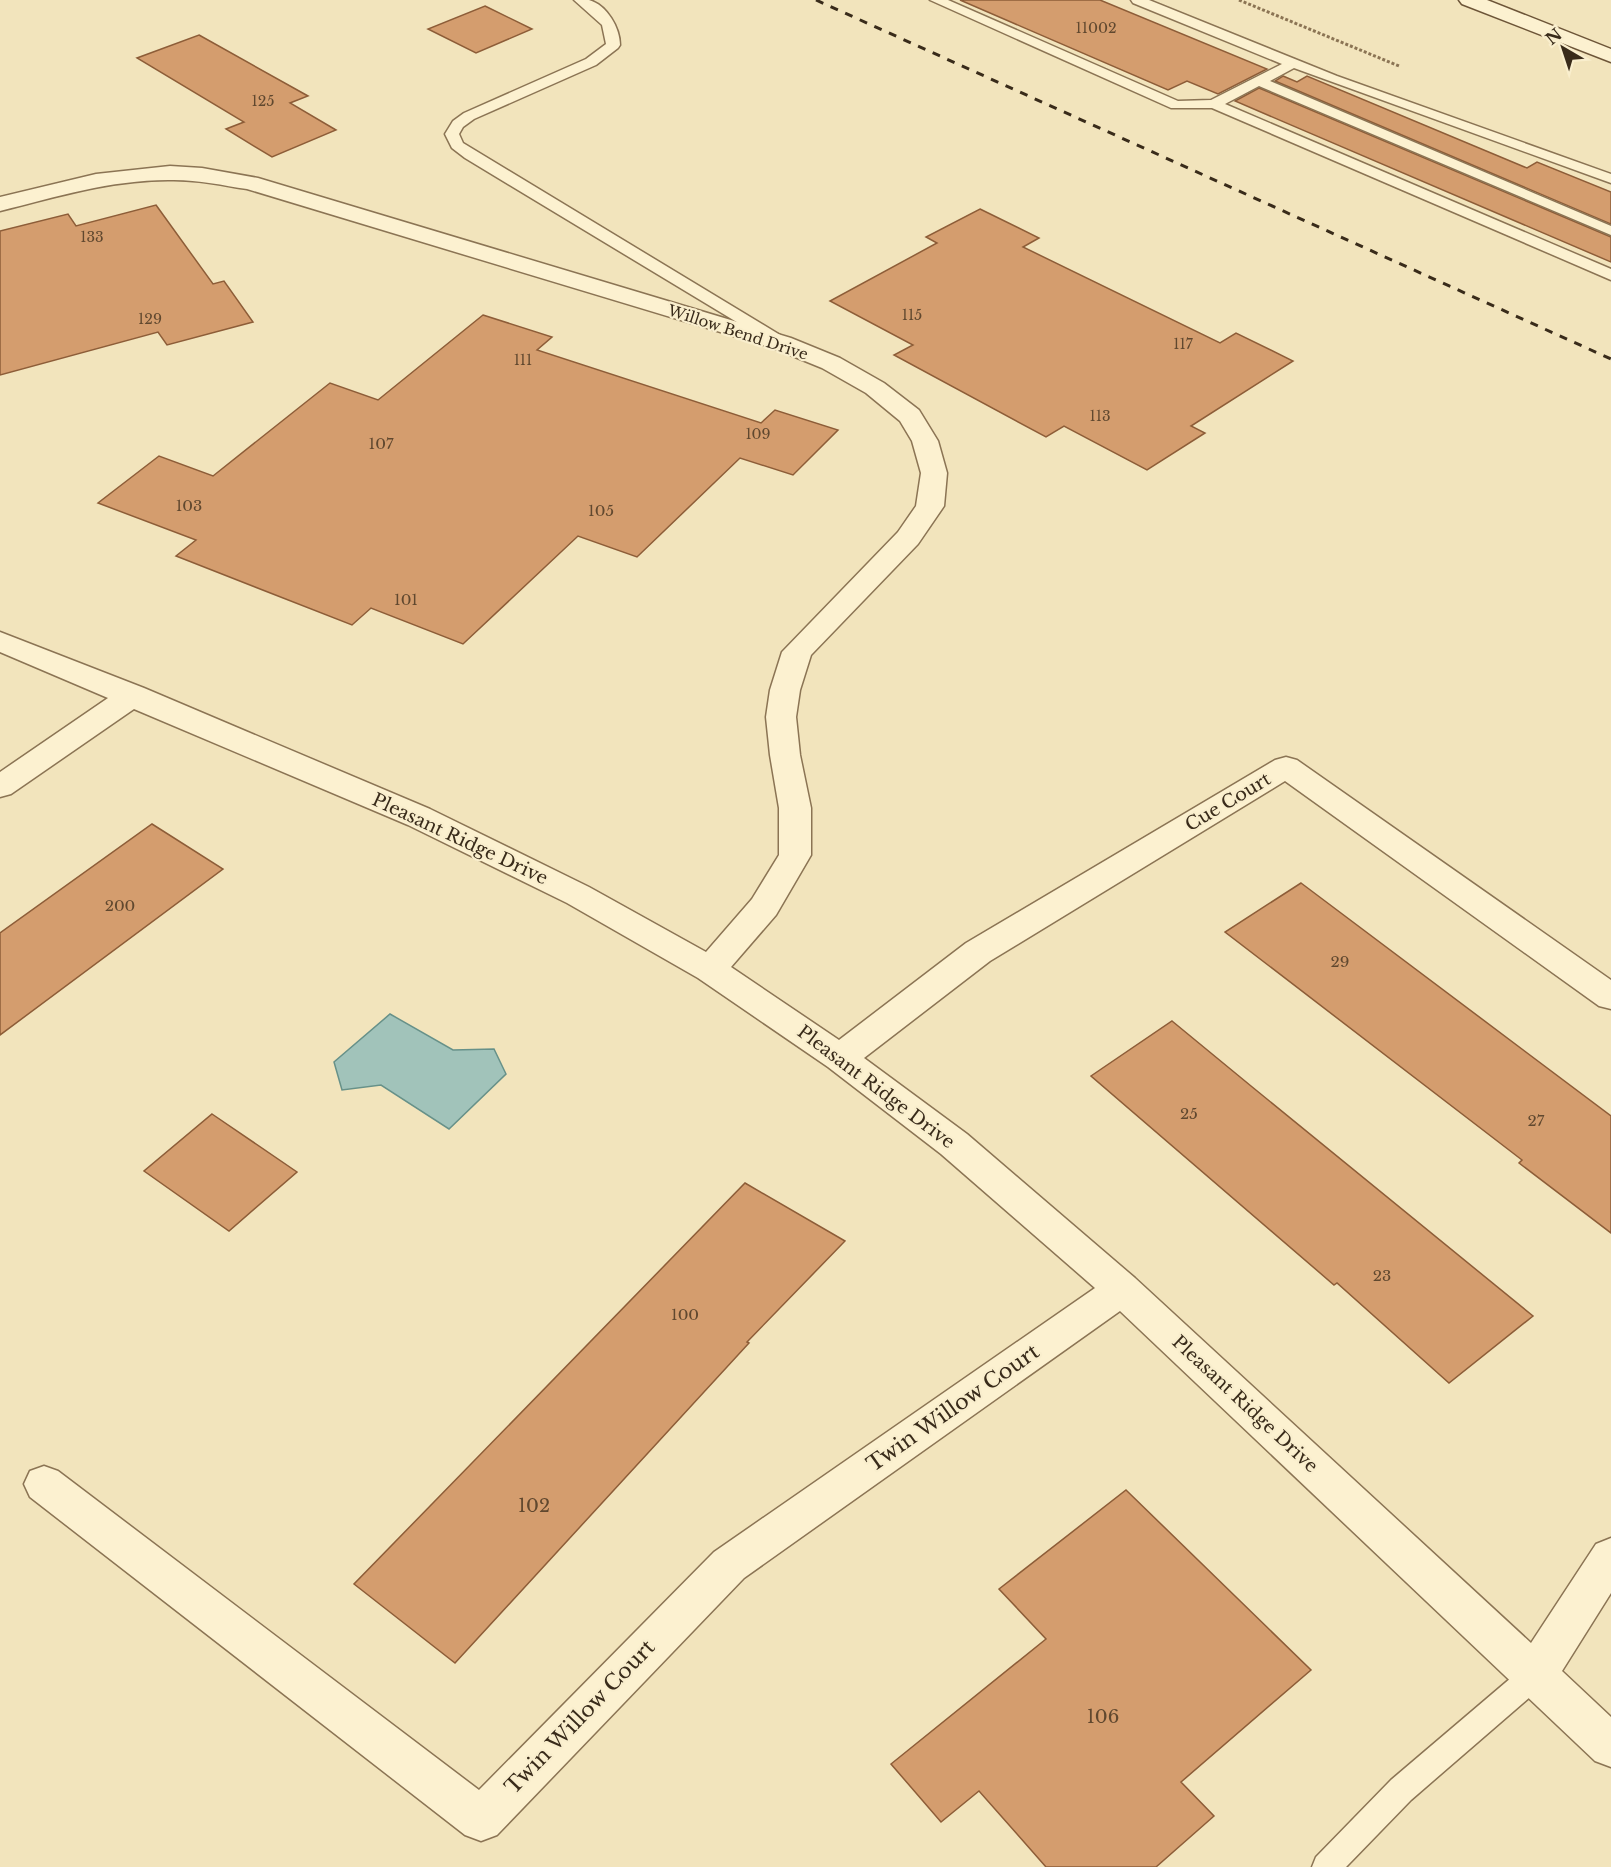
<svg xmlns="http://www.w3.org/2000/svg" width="1611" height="1867" viewBox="0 0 1611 1867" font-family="'Libre Baskerville',serif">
	<rect width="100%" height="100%" fill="#f2e4bc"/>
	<path fill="#a1c3ba" stroke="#679189" stroke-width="1.5" d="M390,1014L453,1050L494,1049L506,1074L449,1129L381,1085L342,1090L334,1062Z"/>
	<path fill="#d49d6e" stroke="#8d5d38" stroke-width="1.5" d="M960,0H1100L1267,69L1218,94L1187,81L1168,90Z
		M485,6L532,29L476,53L428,29Z
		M199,35L308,96L290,103L336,130L272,157L226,129L244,122L137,58Z
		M1283,76L1297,82L1307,76L1527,168L1537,162L1611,192V224L1275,81Z
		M1259,88L1611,237V262L1235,101Z
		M156,205L213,284L224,281L253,322L167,345L158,332L0,375V231L68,214L76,226Z
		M980,209L1039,238L1023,247L1220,343L1236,333L1293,361L1191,426L1205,433L1147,470L1064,426L1046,437L894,355L913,345L830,301L937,243L926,237Z
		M483,315L552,337L537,350L761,423L775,410L838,430L793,475L740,458L637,557L578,536L463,644L371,608L352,625L176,556L196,540L98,503L159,456L213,476L330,383L378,400Z
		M152,824L223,869L0,1035V933Z
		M1301,883L1611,1116V1233L1519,1163L1522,1160L1225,932Z
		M1172,1021L1251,1086L1533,1316L1449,1383L1337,1283L1334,1285L1091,1076Z
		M212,1114L297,1172L229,1231L144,1171Z
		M745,1183L845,1241L747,1342L749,1343L455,1663L354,1584Z
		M1126,1490L1311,1670L1181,1782L1214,1816L1156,1867H1046L979,1791L941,1822L891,1764L1046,1639L999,1589Z"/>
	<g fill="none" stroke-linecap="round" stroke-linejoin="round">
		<g stroke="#8b7454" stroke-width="3">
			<path id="service" d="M574,0C579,0 585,0 589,0C607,5 620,28 620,45L618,48L596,65L474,119L463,127L459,134L463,143L785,338L787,341L785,344H773L465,158L452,148L445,134L453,121L464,113L586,59L606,44L602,25Z
				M930,0H948L1178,101L1211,100L1282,64L1133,3L1131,0H1149L1337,76L1611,174V183L1294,68L1270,81L1611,226V235L1259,86L1225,104L1611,269V280L1212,108H1171Z
				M1535,1662L1545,1666L1549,1675L1545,1684L1411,1800L1346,1867H1312L1316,1857L1391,1780L1525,1666Z"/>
		</g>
		<g stroke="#8b7454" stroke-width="3">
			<path id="minor" d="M170,166L202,168L258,178L791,338L840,358L884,383L919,410L938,441L947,473L944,506L918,544L811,655L800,690L796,717L800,755L811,808V855L776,915L731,967L839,1040L966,943L1275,760L1286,757L1297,760L1611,980V1009L1599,1006L1285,781L990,961L864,1058L967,1134L1135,1278L1531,1643L1596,1544L1611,1538V1593L1562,1671L1611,1717V1767L1595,1761L1120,1311L744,1578L497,1835L481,1841L465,1835L30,1497L24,1484L30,1471L44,1466L58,1471L479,1790L714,1552L1095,1288L941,1154L828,1067L698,978L567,903L408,825L134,709L11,794L0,797V772L108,698L0,652V632L144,688L430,809L589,887L706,952L752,899L779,855V808L770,755L766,717L770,690L782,652L898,532L916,506L921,473L912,441L900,421L866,393L822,368L773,348L247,189C221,185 195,179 168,180C111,180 56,197 0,211V197L96,174Z"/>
		</g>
		<g stroke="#6d5538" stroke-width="3">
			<path id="secondary" d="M1459,0H1487L1611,49V62L1462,4Z"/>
		</g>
		<path stroke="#8b7454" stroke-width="3" stroke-dasharray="3 2" stroke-linecap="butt" d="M1239,0L1399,66"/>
		<use href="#service" fill="#fcf1d0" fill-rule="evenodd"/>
		<use href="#minor" fill="#fcf1d0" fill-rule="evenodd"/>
		<use href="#secondary" fill="#fcf1d0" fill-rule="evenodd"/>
		<path stroke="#392b1a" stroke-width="3" stroke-dasharray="8 8" stroke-linecap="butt" d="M816,0L1611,359"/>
	</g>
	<g text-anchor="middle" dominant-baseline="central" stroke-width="4.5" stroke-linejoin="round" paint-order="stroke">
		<g font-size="14" fill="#60482f">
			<text x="1096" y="28">11002</text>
			<text x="263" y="101">125</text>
			<text x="92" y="237">133</text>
			<text x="912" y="315">115</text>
			<text x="150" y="319">129</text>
			<text x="1183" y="344">117</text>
			<text x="523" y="360">111</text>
			<text x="1100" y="416">113</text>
			<text x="758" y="434">109</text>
		</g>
		<g font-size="15" fill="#392b1a" stroke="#f9eecd">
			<text transform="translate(738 332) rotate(18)">Willow Bend Drive</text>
		</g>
		<g font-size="15" fill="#60482f">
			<text x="381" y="443">107</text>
			<text x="189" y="505">103</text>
			<text x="601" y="510">105</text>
			<text x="406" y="599">101</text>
			<text x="120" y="905">200</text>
			<text x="1340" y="961">29</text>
			<text x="1189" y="1113">25</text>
			<text x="1536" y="1120">27</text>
			<text x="1382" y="1275">23</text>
			<text x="685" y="1314">100</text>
		</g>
		<g font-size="18" fill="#392b1a" stroke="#f9eecd">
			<text transform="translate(1228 802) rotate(-31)">Cue Court</text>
			<text transform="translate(460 839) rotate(25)">Pleasant Ridge Drive</text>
			<text transform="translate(876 1087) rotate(37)">Pleasant Ridge Drive</text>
			<text transform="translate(1245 1404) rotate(43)">Pleasant Ridge Drive</text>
		</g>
		<g font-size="18" fill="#60482f">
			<text x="534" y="1506">102</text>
			<text x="1103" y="1717">106</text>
		</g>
		<g font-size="21" fill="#392b1a" stroke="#f9eecd">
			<text transform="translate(953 1408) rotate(-35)">Twin Willow Court</text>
			<text transform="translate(580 1717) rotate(-46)">Twin Willow Court</text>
		</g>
	</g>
	<g transform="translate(1563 48) rotate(321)" stroke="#f9eecd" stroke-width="4.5" paint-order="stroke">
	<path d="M0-4.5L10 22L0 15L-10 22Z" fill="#392b1a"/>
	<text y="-9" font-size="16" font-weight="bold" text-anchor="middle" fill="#392b1a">N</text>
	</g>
</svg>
